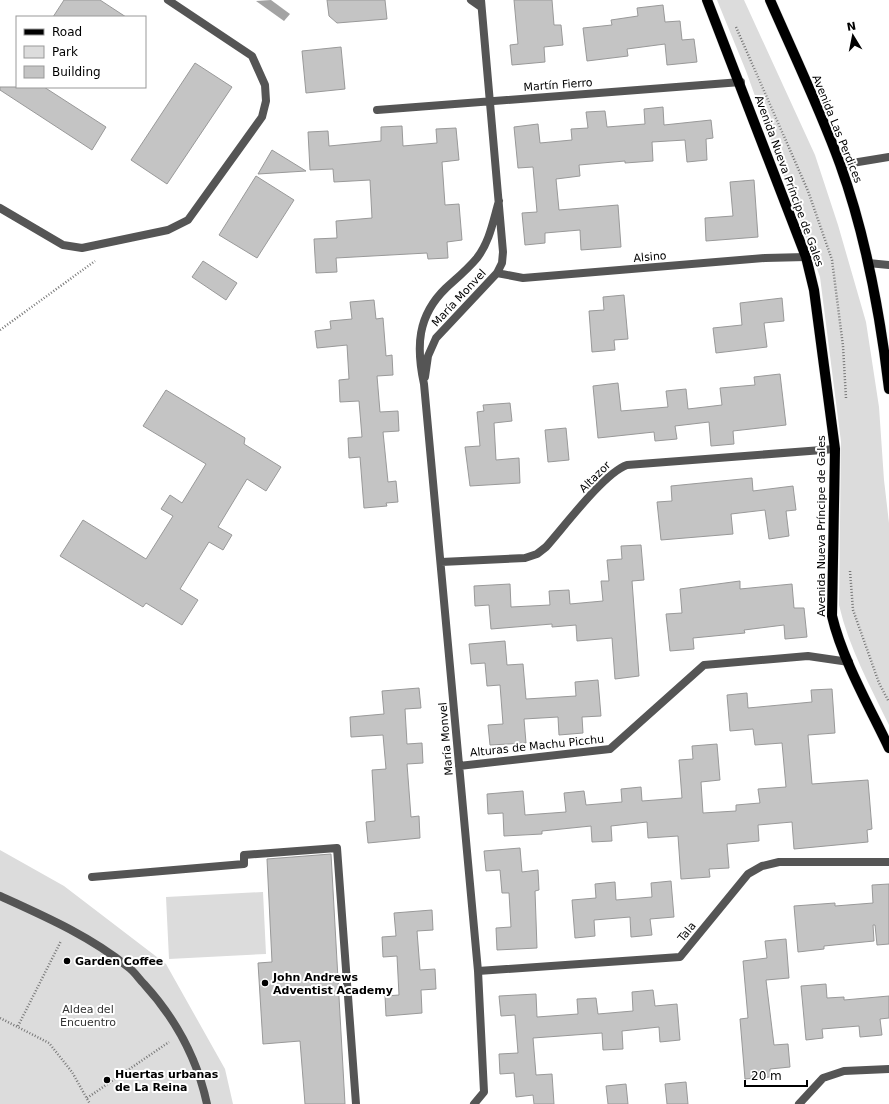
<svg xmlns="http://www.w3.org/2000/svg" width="889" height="1104" viewBox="0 0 889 1104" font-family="'DejaVu Sans',sans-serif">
	<rect width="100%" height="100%" fill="#fff"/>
	<path fill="#dcdcdc" d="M717,0H744L815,155L838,225L866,322L879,407L884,480L889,523V725C870,686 849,648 839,605L841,442L820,277L746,71Z
		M0,850L64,886L166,964L225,1069L233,1104H0Z
		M263,892L266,954L169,959L166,897Z"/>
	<path fill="#a3a3a3" d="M271,0L290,14L284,21L256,1Z"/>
	<path fill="#c4c4c4" stroke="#999" d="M64,0H100L126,17H53Z
		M327,0H385L387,19L337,23L329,16Z
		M514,0H552L554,25H561L563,45L544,47L545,62L512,65L510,45L518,44Z
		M663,5L665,22L680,21L682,40L694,39L697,62L667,65L665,44L627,49L628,56L587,61L583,28L612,25L611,20L638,16L637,8Z
		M341,47L345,89L306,93L302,51Z
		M195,63L232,87L167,184L131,160Z
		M0,87H44L106,127L92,150L0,90Z
		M663,107L664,125L711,120L713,138L706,139L707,160L687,162L685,140L652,142L653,161L625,163V161L579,165L580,176L556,179L559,210L618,205L621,247L581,250L580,230L545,233V243L525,245L522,213L537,212L533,167L518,168L514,127L538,124L540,143L572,140L571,129L588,128L586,112L605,111L607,127L645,124L644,109Z
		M402,126L403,146L437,143L436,129L456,128L459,160L442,162L445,205L459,204L462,240L447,242L448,258L428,259L427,253L336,258L337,272L316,273L314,239L337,238L336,221L372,218L370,180L334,182L333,169L310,170L308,132L328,131L329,146L381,141V127Z
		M272,150L306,171L258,174Z
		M256,176L294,200L257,258L219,235Z
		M754,180L758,237L706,241L705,218L733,216L730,182Z
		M203,261L237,283L226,300L192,277Z
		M624,295L628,339L614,340L615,350L592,352L589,311L604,310L603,297Z
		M782,298L784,321L764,323L767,347L716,353L713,328L742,325L740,303Z
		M374,300L376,319L383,318L386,356L392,355L393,375L377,376L380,412L398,411L399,431L383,432L388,482L396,481L398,502L386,503L387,506L364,508L360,457L349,458L348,438L362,437L359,401L340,402L339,380L349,379L347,345L317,348L315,331L331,329L330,321L352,319L350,302Z
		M780,374L786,425L733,431L734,444L711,446L709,422L675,426L677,439L655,441L654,432L598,438L593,386L618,383L621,411L668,407L666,391L686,389L688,409L722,405L720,388L755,385L754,377Z
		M166,390L245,438L244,444L281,467L266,491L247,479L218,527L232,535L223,550L209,542L180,589L198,600L182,625L146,603L143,607L60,556L83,520L146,559L173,516L161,509L170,495L182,503L206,464L143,426Z
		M510,403L512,421L494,423L496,460L519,458L520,483L470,486L465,447L480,446L477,412L484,411L483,405Z
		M566,428L569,460L548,462L545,430Z
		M752,478L753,491L793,486L796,510L786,511L789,536L769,539L765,510L731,514L733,534L661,540L657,502L672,501L671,486Z
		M641,545L644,580L632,581L639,676L615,679L612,638L577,641L576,625L552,627V624L491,629L489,605L475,606L474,586L510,584L511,607L550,605L549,591L569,590L570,604L603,601L601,581H609L607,560L622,559L621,546Z
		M740,581V589L792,584L794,608H804L807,637L785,639L784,625L744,630L745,633L693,638L694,649L670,651L666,614L682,613L680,589Z
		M505,641L507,665L523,664L526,699L576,696L575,682L598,680L601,716L582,717L583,733L559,735L558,717L524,719L526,743L490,745L488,725L503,724L500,685L487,686L485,663L471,664L469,644Z
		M419,688L421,708L405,709L407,744L422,743L423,763L407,764L411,817L419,816L420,838L368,843L366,822L375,821L372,770L386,769L383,735L351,737L350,717L384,714L382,691Z
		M832,689L835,733L808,735L812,784L868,780L872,829L867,830L868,842L794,849L792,822L758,825L759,841L727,844L729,868L709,869L710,877L681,879L678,836L648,838L647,822L611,826L612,841L592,842L591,826L542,831V834L504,836L503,813L488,814L487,794L523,791L525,815L566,812L564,793L584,791L586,805L622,802L621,789L641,787L642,801L682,798L679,760L693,759L692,746L717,744L720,780L701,782L703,813L736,811V805L760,803L758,789L786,787L782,743L755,745L753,729L730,731L727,695L747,693L748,708L812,702L811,690Z
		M520,848L522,872L538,870L539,890L535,891L537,948L497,950L496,928L511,927L509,893H502L500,870L486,871L484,851Z
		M331,854L345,1104H305L300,1041L263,1044L258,963L272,962L267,859Z
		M671,881L674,917L650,919L652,935L631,937L630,917L594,920L595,936L575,938L572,900L596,898L595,884L615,882L616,900L652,897L651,883Z
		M889,884V944L877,945L875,925H873L874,941L824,946V949L798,952L794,906L835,903V906L873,903L872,885Z
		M432,910L433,930L417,931L420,970L435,969L436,989L421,990L422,1013L386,1016L385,996L399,995L397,956L383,957L382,937L396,936L394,913Z
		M786,939L789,978L766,980L774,1045L788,1044L790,1067L770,1069V1077L745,1079L740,1019L748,1018L743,961L767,958L765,941Z
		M826,984L827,998L844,997V1000L889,996V1018L880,1019L882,1035L860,1037L859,1026L822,1029L823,1038L806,1040L801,986Z
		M653,990L655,1006L677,1004L680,1040L660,1042L659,1027L622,1031L623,1049L603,1050L602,1033L533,1038L536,1075L552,1074L554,1104H534L533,1095L516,1097L514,1073L500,1074L499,1054L518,1053L515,1015L501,1016L499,996L536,994L537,1017L578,1014L577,999L596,998L598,1014L633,1011L632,992Z
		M686,1082L688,1104H667L665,1084Z
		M626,1084L628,1104H608L606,1086Z"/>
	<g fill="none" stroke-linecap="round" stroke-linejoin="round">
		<g stroke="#dbdbdb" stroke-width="11">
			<path id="primary" d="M707,0L806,257L814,290L835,449L832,616C842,659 870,708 889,748
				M770,0C794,55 820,109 840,164C866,236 880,313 889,389"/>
		</g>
		<path stroke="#777" stroke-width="2.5" stroke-dasharray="1 2" stroke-linecap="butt" d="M736,27L808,191L832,260L843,346L846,398
			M0,330L95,261
			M850,571L853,610L879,683L889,702
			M0,1018L49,1043L72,1072L90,1104
			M18,1026L61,941
			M87,1098L169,1042"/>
		<path stroke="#555" stroke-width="8" d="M0,208L63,245L82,248L168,230L188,220L262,117L266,101L265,85L252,56L168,0
			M92,877L244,864V855L337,848L356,1104
			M0,896C44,916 90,936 128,967C134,971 139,979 144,984C176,1019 197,1058 207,1104"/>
		<path stroke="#555" stroke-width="8" d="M471,0L481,7
			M377,110L741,82
			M840,165L889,157
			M868,263L889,265
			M497,273L523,278L765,258L806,257
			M425,377L428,356L436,338L497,273L502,263L503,252L481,0
			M441,562L525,558L537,554L546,547C564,527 604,473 627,465L835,449
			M459,766L610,749L704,665L808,656L849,662
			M478,971L680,957L748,874L762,866L779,862H889
			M474,1104L484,1092L478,971L424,384C416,347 417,316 446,288C457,278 468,269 477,258C490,241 493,221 499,201
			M799,1104L823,1078L844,1071L889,1069"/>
		<use href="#primary" stroke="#000" stroke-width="10"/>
	</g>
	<g fill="#000" stroke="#fff" stroke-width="1.5">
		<circle cx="67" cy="961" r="4"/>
		<circle cx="265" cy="983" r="4"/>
		<circle cx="107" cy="1080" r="4"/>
	</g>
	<g text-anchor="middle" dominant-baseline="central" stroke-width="4" stroke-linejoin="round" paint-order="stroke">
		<g font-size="11" fill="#000" stroke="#fff">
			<text transform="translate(558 85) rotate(-4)">Martín Fierro</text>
			<text transform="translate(837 129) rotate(68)">Avenida Las Perdices</text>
			<text transform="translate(789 181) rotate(70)">Avenida Nueva Príncipe de Gales</text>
			<text transform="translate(650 257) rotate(-5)">Alsino</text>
			<text transform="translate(459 298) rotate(-47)">María Monvel</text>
			<text transform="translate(595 477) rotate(-45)">Altazor</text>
			<text transform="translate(821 526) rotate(-90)">Avenida Nueva Príncipe de Gales</text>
			<text transform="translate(446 739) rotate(-95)">María Monvel</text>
			<text transform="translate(537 746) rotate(-6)">Alturas de Machu Picchu</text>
			<text transform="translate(687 932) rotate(-51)">Tala</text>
		</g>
		<g font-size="11" font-weight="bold" fill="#000" stroke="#fff" text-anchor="start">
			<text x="75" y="961">Garden Coffee</text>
			<text x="273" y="977">John Andrews<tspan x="273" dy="13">Adventist Academy</tspan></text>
			<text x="115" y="1074">Huertas urbanas<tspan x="115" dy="13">de La Reina</tspan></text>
		</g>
		<g font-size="11" fill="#333" stroke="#fff">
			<text x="88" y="1009">Aldea del<tspan x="88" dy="13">Encuentro</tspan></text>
		</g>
	</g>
	<rect x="16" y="16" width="130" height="72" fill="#ffffff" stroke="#999999"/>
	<rect x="24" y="29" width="20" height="6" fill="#000000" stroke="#999999"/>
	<text x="52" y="36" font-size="12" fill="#000000">Road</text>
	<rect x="24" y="46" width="20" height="12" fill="#dcdcdc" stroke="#999999"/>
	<text x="52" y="56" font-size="12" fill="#000000">Park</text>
	<rect x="24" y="66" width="20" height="12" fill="#c4c4c4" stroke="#999999"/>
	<text x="52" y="76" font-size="12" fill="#000000">Building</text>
	<g transform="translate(853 36) rotate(350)" stroke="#ffffff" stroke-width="3" paint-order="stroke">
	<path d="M0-3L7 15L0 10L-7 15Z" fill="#000000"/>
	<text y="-6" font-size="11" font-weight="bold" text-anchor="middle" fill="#000000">N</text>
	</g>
	<path d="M745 1080v6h62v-6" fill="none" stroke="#000000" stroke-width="2"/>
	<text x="751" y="1080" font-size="12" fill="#000000" stroke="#ffffff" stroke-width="3" paint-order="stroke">20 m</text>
</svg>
